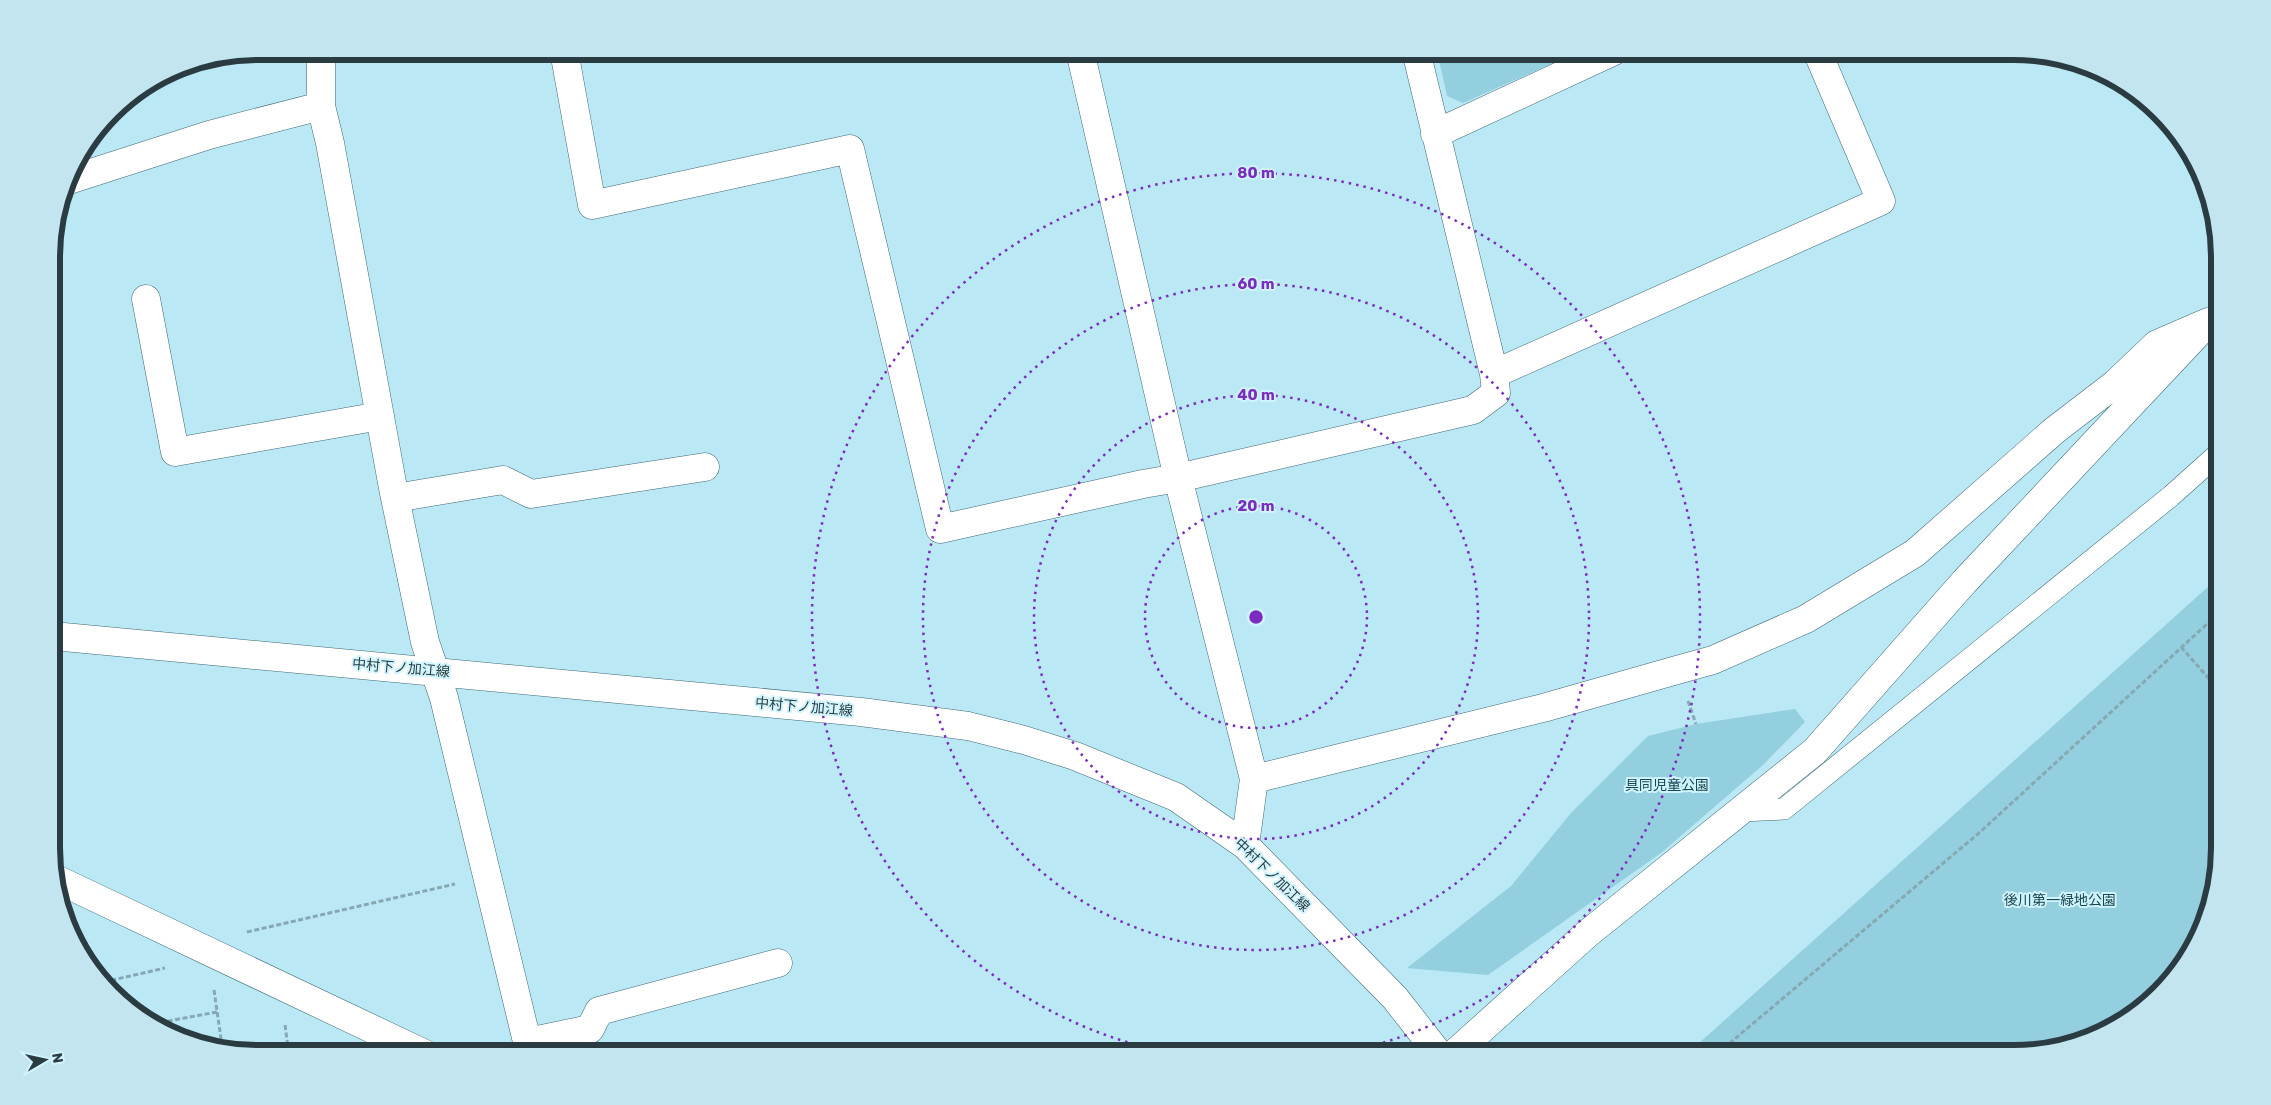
<svg xmlns="http://www.w3.org/2000/svg" width="2271" height="1105" viewBox="0 0 2271 1105" font-family="Rubik,'Noto Sans JP',sans-serif">
	<rect width="100%" height="100%" fill="#bbe8f5"/>
	<path fill="#94cfdf" d="M1437,51H1580L1463,103L1447,96Z
		M2219,577L2220,848L2199,939L2168,984L2128,1019L2080,1043L2027,1053H1688Z
		M1795,709L1805,722L1763,765L1661,853L1488,975L1407,968L1511,886L1571,813L1648,736L1696,724Z"/>
	<g fill="none" stroke-linecap="round" stroke-linejoin="round">
		<g stroke="#3f6974" stroke-width="22">
			<path id="lane" d="M1741,811L1784,809L2171,496L2219,453"/>
		</g>
		<g stroke="#3f6974" stroke-width="29">
			<path id="street" d="M321,51V106L330,143L393,488L425,642L444,698L530,1054
				M564,51L592,205L850,149L940,529L1143,484L1178,478L1473,410L1496,393L1494,374L1881,201L1817,51
				M1416,51L1494,374
				M1435,134L1614,51
				M69,180L209,135L321,106
				M146,299L175,452L380,416
				M395,498L503,480L531,494L705,467
				M1254,779L1543,708L1677,670L1713,660L1806,619L1915,553L2055,430L2115,384L2157,344L2208,322
				M54,878L425,1054
				M528,1042L590,1029L599,1011L778,963
				M1455,1053L1587,934L1815,751L1965,581L2200,331"/>
		</g>
		<g stroke="#3f6974" stroke-width="29">
			<path id="secondary" d="M1080,51L1178,478L1254,779L1245,845
				M53,636L861,712L968,726L1024,740L1075,756L1176,797L1245,845L1395,998L1438,1053"/>
		</g>
		<path stroke="#85a8b2" stroke-width="3" stroke-dasharray="5 2.5" stroke-linecap="butt" d="M2181,647L2219,690
			M1688,701L1696,724
			M247,932L455,884
			M104,982L165,968
			M214,990L222,1046
			M285,1025L289,1054
			M165,1032L163,1022L217,1012
			M1718,1053L1979,833L2219,613"/>
		<use href="#lane" stroke="#fff" stroke-width="21"/>
		<use href="#street" stroke="#fff" stroke-width="28"/>
		<use href="#secondary" stroke="#fff" stroke-width="28"/>
	</g>
	<g fill="none" stroke="#7b2cbf" stroke-width="2.5" stroke-dasharray="2.5 5">
		<circle cx="1256" cy="617" r="111"/>
		<circle cx="1256" cy="617" r="222"/>
		<circle cx="1256" cy="617" r="333"/>
		<path d="M1171 1053A444 444 0 1 1 1341 1053"/>
	</g>
	<g text-anchor="middle" dominant-baseline="central" stroke-width="4" stroke-linejoin="round" paint-order="stroke">
		<g font-size="14" fill="#2a3c41" stroke="#d0f4fe">
			<text transform="translate(401 668) rotate(5)">中村下ノ加江線</text>
			<text transform="translate(804 707) rotate(5)">中村下ノ加江線</text>
			<text transform="translate(1272 875) rotate(44)">中村下ノ加江線</text>
		</g>
		<g font-size="14" fill="#164550" stroke="#d0f4fe">
			<text x="1667" y="785">具同児童公園</text>
			<text x="2060" y="900">後川第一緑地公園</text>
		</g>
	</g>
	<path d="M0 0H2271V1105H0ZM257 60H2014A197 197 0 0 1 2211 257V848A197 197 0 0 1 2014 1045H257A197 197 0 0 1 60 848V257A197 197 0 0 1 257 60Z" fill="#c3e5ef" fill-rule="evenodd"/>
	<path fill="none" stroke="#2a3c41" stroke-width="6" d="M257 60H2014A197 197 0 0 1 2211 257V848A197 197 0 0 1 2014 1045H257A197 197 0 0 1 60 848V257A197 197 0 0 1 257 60Z"/>
	<circle cx="1256" cy="617" r="8" fill="#7b2cbf" stroke="#d0f4fe" stroke-width="2.5"/>
	<g font-size="15" text-anchor="middle" font-weight="bold" fill="#7b2cbf" stroke="#d0f4fe" stroke-width="4" stroke-linejoin="round" paint-order="stroke">
		<text x="1256" y="178">80 m</text>
		<text x="1256" y="289">60 m</text>
		<text x="1256" y="400">40 m</text>
		<text x="1256" y="511">20 m</text>
	</g>
	<g transform="translate(45 1060) rotate(81)" stroke="#d0f4fe" stroke-width="4" paint-order="stroke">
	<path d="M0-4L9 19L0 12L-9 19Z" fill="#2a3c41"/>
	<text y="-8" font-size="14" font-weight="bold" text-anchor="middle" fill="#2a3c41">N</text>
	</g>
</svg>
